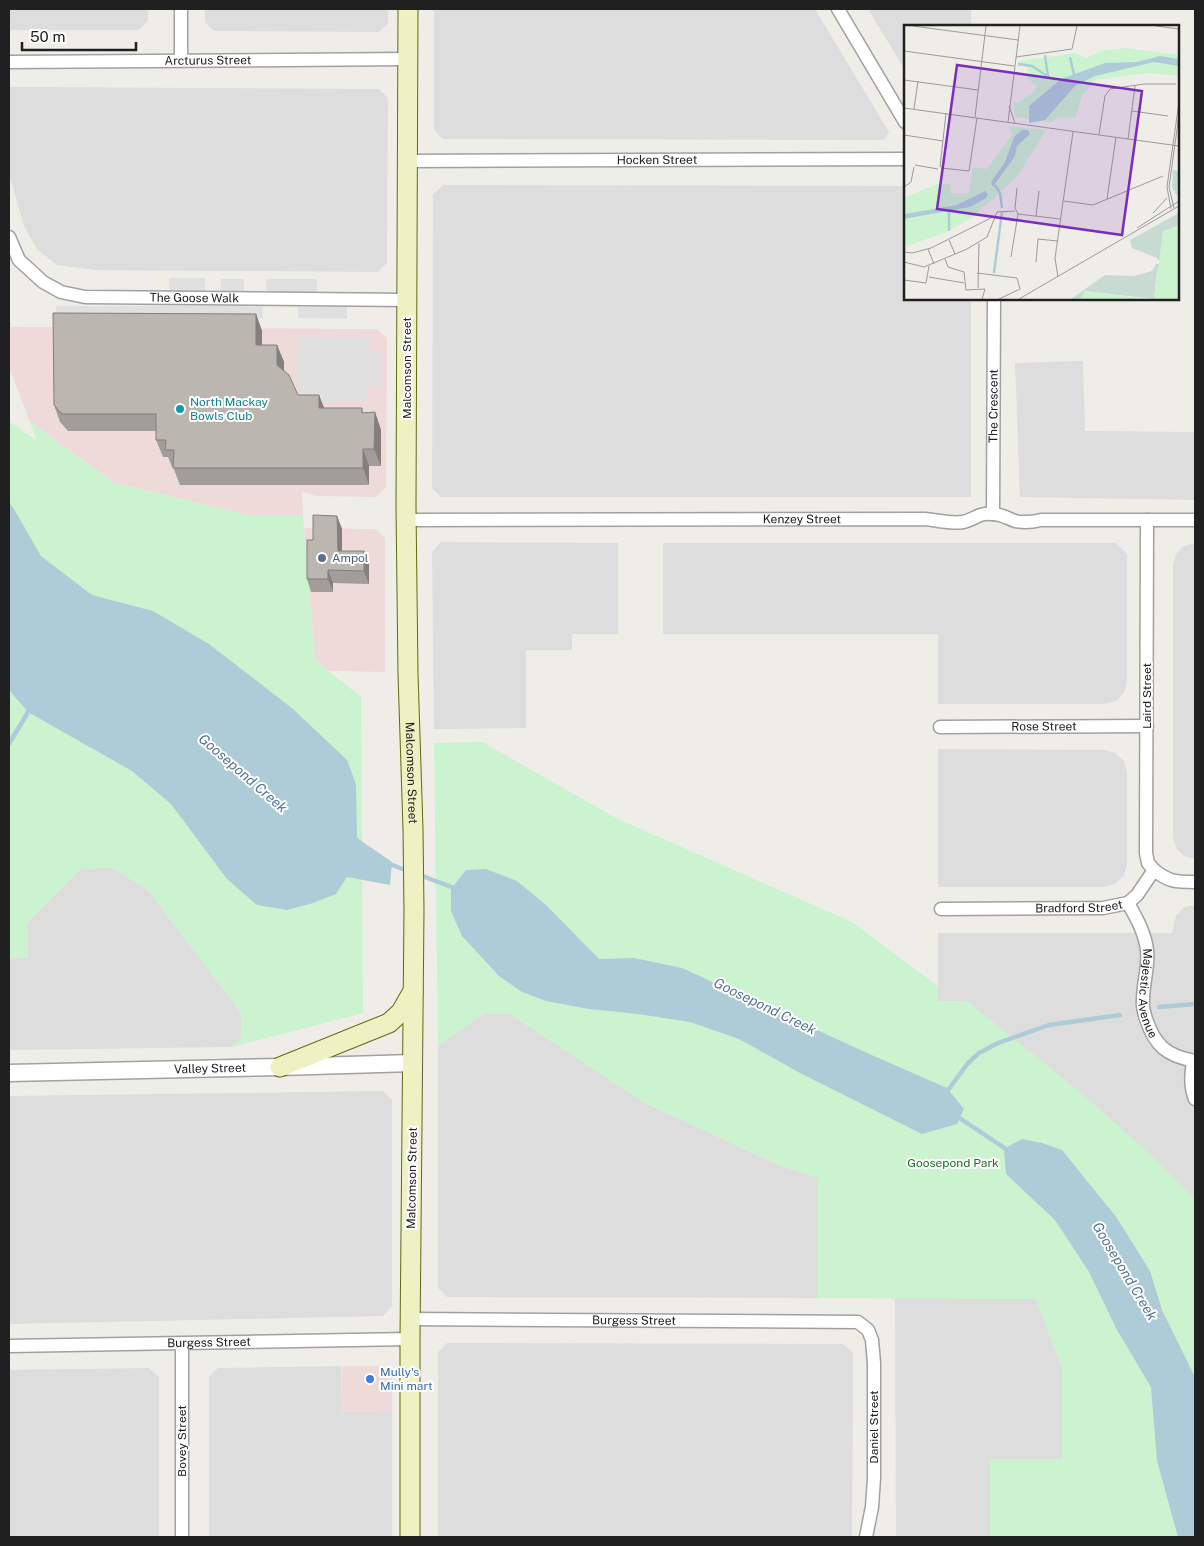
<svg xmlns="http://www.w3.org/2000/svg" width="1204" height="1546" viewBox="0 0 1204 1546" font-family="'Public Sans',sans-serif">
	<rect width="100%" height="100%" fill="#efede8"/>
	<path fill="#dedddd" d="M9,9H148V21L139,30H9Z
		M205,9H388V23L379,32L214,31L205,22Z
		M434,9H815L889,132L884,140L443,139L434,130Z
		M868,9H971V26H905V70Z
		M9,87L379,89L388,98L387,263L378,272L95,270L57,265L37,249L24,226L9,174Z
		M443,185L905,186V299H971V497H441L432,488L433,194Z
		M1083,361L1085,431L1195,432V500L1020,497L1015,363Z
		M441,542L618,543V634H572V650H526V728L434,729L432,552Z
		M663,543H1116L1127,554V681L1124,693L1116,701L1104,704H938V634H663Z
		M1195,543V859L1184,856L1176,848L1173,837V565L1176,554L1184,546Z
		M938,749L1104,750L1115,753L1124,761L1127,773V864L1124,876L1115,884L1104,887H938Z
		M81,868H113L148,890L241,1013V1038L232,1047L9,1050V958H28L27,923Z
		M1195,905V1201L1181,1186L938,1002V933H1172L1176,916L1184,907Z
		M483,1014H510L645,1103L783,1167L818,1177V1298L447,1297L438,1288V1046Z
		M383,1091L392,1100V1306L383,1316L9,1324V1096Z
		M895,1298L1036,1299L1062,1368V1459H990V1537H896Z
		M447,1343L843,1344L853,1353L852,1537H438V1352Z
		M341,1366L342,1412L392,1411V1537H209V1377L218,1368Z
		M149,1368L159,1377V1537H9V1370Z"/>
	<path fill="#eedbd9" d="M9,327L377,329L387,338L386,487L376,497L317,496L302,492L303,516H253L115,483L30,422L9,367Z
		M304,528L376,529L385,538V672L329,671L315,660Z
		M342,1366H383L392,1375V1411L342,1412Z"/>
	<path fill="#cbf3d0" d="M9,421L37,441L30,422L115,483L253,516H303L315,660L361,697L363,1013L232,1047L241,1038V1013L148,890L113,868L81,869L27,923L28,958H9Z
		M482,742L618,819L852,922L938,986V1001H967C1046,1065 1127,1126 1195,1201V1537H990V1459H1062V1368L1036,1299L818,1298V1177L783,1167L645,1103L510,1014H483L438,1046L434,743Z"/>
	<path fill="#e0e0e0" d="M169,278H205V291L169,292Z
		M221,279H244V291H221Z
		M266,279H317V292H266Z
		M56,306H262L263,318L56,317Z
		M298,307H347V319L298,318Z
		M298,337H369V351L381,352V386H368V401H298Z"/>
	<path fill="#aeccd7" d="M9,502L14,509L41,556L92,595L153,611L209,644L293,709L347,760L356,784L357,838L392,862L390,885L347,877L336,894L313,903L287,910L257,905L227,879L171,804L132,771L28,712L9,690Z
		M486,869L517,881L546,905L599,959L634,958L682,968L867,1053L947,1088L964,1109L957,1124L922,1134L800,1073L739,1039L690,1022L638,1014L589,1009L546,1001L522,992L499,976L462,936L451,911V889L466,870Z
		M1022,1139L1042,1143L1062,1150L1117,1218L1150,1271L1162,1310L1195,1377V1537H1178L1157,1461L1151,1387L1117,1330L1089,1272L1055,1220L1006,1174L1004,1149Z"/>
	<g fill="none" stroke-linecap="round" stroke-linejoin="round">
		<path stroke="#aeccd7" stroke-width="4.5" d="M9,744L28,712
			M387,863L408,871
			M417,874L457,889
			M1159,1007L1195,1004
			M946,1093L968,1063L979,1053L998,1043L1049,1025L1120,1015
			M955,1115L1009,1151"/>
		<g stroke="#a1a1a1" stroke-width="15">
			<g id="minor">
				<path d="M181,9V60"/>
				<path d="M838,9L905,122"/>
				<path id="s1" d="M9,62L408,59"/>
				<path id="s2" d="M408,161L905,159"/>
				<path id="s3" d="M9,237L19,260L43,282L61,292L85,297L407,300"/>
				<path id="s4" d="M993,514L994,299"/>
				<path id="s5" d="M406,520L925,519C936,520 952,524 963,522C974,520 979,512 993,514C1001,514 1007,518 1015,521C1024,523 1033,522 1041,520H1195"/>
				<path d="M1147,520L1146,853L1148,863L1154,870"/>
				<path id="s6" d="M940,727L1147,726"/>
				<path id="s7" d="M1128,903C1136,917 1145,933 1147,950C1149,966 1143,983 1143,1000C1142,1006 1144,1012 1146,1019C1155,1046 1167,1056 1195,1061"/>
				<path id="s8" d="M941,909L1103,908L1128,903L1137,895L1154,870C1169,882 1176,882 1195,882"/>
				<path d="M1193,1061C1191,1075 1190,1086 1195,1099"/>
				<path id="s9" d="M410,1319L858,1322L868,1330L872,1340L874,1363V1478L872,1507L866,1537"/>
				<path id="s10" d="M9,1346L410,1339"/>
				<path d="M182,1537V1344"/>
			</g>
		</g>
		<g stroke="#a1a1a1" stroke-width="19">
			<g id="tertiary">
				<path id="s11" d="M9,1073L280,1067L413,1063"/>
			</g>
		</g>
		<g stroke="#5d6b13" stroke-width="21">
			<g id="secondary">
				<path id="s12" d="M408,9L406,507L408,674L413,829L414,910L410,1339V1537"/>
				<path d="M280,1067L389,1023L401,1012L413,991"/>
			</g>
		</g>
		<use href="#minor" stroke="#fff" stroke-width="12"/>
		<use href="#tertiary" stroke="#fff" stroke-width="16"/>
		<use href="#secondary" stroke="#eef2c3" stroke-width="19"/>
	</g>
	<path fill="#a29d98" d="M256,314L262,331V345H277L284,362V370L298,395H319L324,408H362L363,413L375,412L381,430V466H369V485H180L173,467H172L168,457H163L156,440V431H68L60,422L54,405Z
		M337,516L342,529V551H364L369,564V584L333,583V592H311L307,579L313,540Z"/>
	<path fill="#847f7c" d="M256,314L262,331V362L256,345Z
		M277,345L284,362V382L277,365Z
		M319,395L326,413L319,408Z
		M375,412L381,430V466L374,449Z
		M363,449L369,466V485L363,468Z
		M337,516L342,529V564L338,551Z
		M364,551L369,564V584L364,571Z
		M328,570L333,583V592L328,579Z"/>
	<path fill="#bcb6b1" stroke="#847f7c" d="M53,313L256,314V345H277V365L289,375L298,395H319V408H362V413L375,412L374,449H363V468H173L174,450H165L166,440H156V414H62L54,405Z
		M313,515L337,516L338,551H364V571L328,570V579H307V540H313Z"/>
	<circle fill="#0f9aa8" stroke="#fff" stroke-width="2" cx="180" cy="409" r="5"/>
	<circle fill="#5c6f8a" stroke="#fff" stroke-width="2" cx="322" cy="558" r="5"/>
	<circle fill="#3f7fe0" stroke="#fff" stroke-width="2" cx="370" cy="1379" r="5"/>
	<g text-anchor="middle" dominant-baseline="central" stroke-width="4" stroke-linejoin="round" paint-order="stroke">
		<g font-size="12" fill="#202020" stroke="#fff">
			<text stroke="none"><textPath href="#s1" startOffset="199">Arcturus Street</textPath></text>
			<text stroke="none"><textPath href="#s2" startOffset="249">Hocken Street</textPath></text>
			<text stroke="none"><textPath href="#s3" startOffset="212">The Goose Walk</textPath></text>
			<text transform="translate(407 368) rotate(-90)">Malcomson Street</text>
			<text stroke="none"><textPath href="#s4" startOffset="108">The Crescent</textPath></text>
			<text stroke="none"><textPath href="#s5" startOffset="396">Kenzey Street</textPath></text>
			<text transform="translate(1147 696) rotate(-90)">Laird Street</text>
			<text stroke="none"><textPath href="#s6" startOffset="104">Rose Street</textPath></text>
			<text stroke="none"><textPath href="#s12" startOffset="764">Malcomson Street</textPath></text>
			<text stroke="none"><textPath href="#s8" startOffset="138">Bradford Street</textPath></text>
			<text stroke="none"><textPath href="#s7" startOffset="95">Majestic Avenue</textPath></text>
			<text stroke="none"><textPath href="#s11" startOffset="201">Valley Street</textPath></text>
			<text transform="translate(412 1178) rotate(-89)">Malcomson Street</text>
			<text stroke="none"><textPath href="#s9" startOffset="224">Burgess Street</textPath></text>
			<text stroke="none"><textPath href="#s10" startOffset="200">Burgess Street</textPath></text>
			<text transform="translate(874 1427) rotate(-90)">Daniel Street</text>
			<text transform="translate(182 1441) rotate(-90)">Bovey Street</text>
		</g>
		<g font-size="12" fill="#0d838f" stroke="#fff" text-anchor="start">
			<text x="190" y="402">North Mackay<tspan x="190" dy="14">Bowls Club</tspan></text>
		</g>
		<g font-size="12" fill="#4e5e75" stroke="#fff" text-anchor="start">
			<text x="332" y="558">Ampol</text>
		</g>
		<g font-size="12" fill="#1a7225" stroke="#fff">
			<text x="953" y="1163">Goosepond Park</text>
		</g>
		<g font-size="12" fill="#366cbe" stroke="#fff" text-anchor="start">
			<text x="380" y="1372">Mully's<tspan x="380" dy="14">Mini mart</tspan></text>
		</g>
		<g font-size="14" font-style="italic" fill="#54759d" stroke="#fff">
			<text transform="translate(243 773) rotate(41)">Goosepond Creek</text>
			<text transform="translate(765 1006) rotate(26)">Goosepond Creek</text>
			<text transform="translate(1125 1271) rotate(59)">Goosepond Creek</text>
		</g>
	</g>
	<g transform="translate(904 25)">
		<rect width="275" height="275" fill="#efede8"/>
		<path d="M269,145L275,146L273,171L268,162ZM275,188V251L253,247L250,274L181,266L177,274H167L201,250L230,251L248,246L252,239H257L253,233L228,223L226,215Z" fill="#c7dbd3"/>
		<path d="M223,23L275,30V51L243,48L192,55L178,71L171,93L154,92L148,97L111,92L109,76L113,78L129,68L133,61L123,53L124,42L113,41L115,36L172,28L182,33L200,25ZM105,101L142,105L113,152L66,194L40,208L0,222V173L35,158L47,160L46,168H65L69,142L83,144L108,110ZM275,200V274H250L259,206ZM180,266L242,274H177Z" fill="#cbf3d0"/>
		<path d="M256,31L275,34V41L250,37L191,51L171,61L141,95L125,98V81L157,54L201,38L233,37ZM118,105H124L126,109L113,121L111,131L89,162L87,157L101,137L110,112ZM81,166L84,169L82,173L66,182L0,194V189L53,180Z" fill="#aeccd7"/>
		<path fill="none" stroke="#aeccd7" stroke-width="2.5" d="M141,30L144,52M166,32L170,50M114,39L128,41L146,53M91,160L96,168L98,183M45,206V186M90,248L98,187"/>
		<path fill="none" stroke="#9c9b98" stroke-width="1" d="M9,1L114,15M252,1L275,4M0,26L110,41M112,32L168,24L173,1M0,55L74,65M105,81L111,98M0,83L275,121M10,84L14,56M228,86L264,91M71,92L82,1M104,97L116,1M195,109L201,71L206,64L240,59H272M0,110L39,116M224,114L231,61M11,140L34,144M36,142L42,88M37,143L65,146L73,93M0,162L7,157L10,142M203,174L212,112M160,176L189,180L259,151M270,183L265,162L275,90M267,184L263,162L275,77M249,188L263,173M114,189L156,194M132,191L135,166M233,203L275,176M45,215L51,229M24,224L30,239M0,227L8,228L27,223L91,191M107,232L114,189L111,183L113,163M41,234L44,242L60,247L62,265L81,264L78,274M0,237L20,242L63,224L83,212L93,187L111,186M132,237L134,214L153,216M73,248L113,253L116,264L95,274M25,252L60,258M154,252L151,233L169,107M0,255L22,258L25,241M74,263L75,218M115,274L275,181"/>
		<path fill="#7b2cbf" fill-opacity="0.15" stroke="#7b2cbf" stroke-width="2.5" d="M53,40L238,66L218,210L33,184Z"/>
		<rect width="275" height="275" fill="none" stroke="#202020" stroke-width="2.5"/>
	</g>
	<rect width="1204" height="1546" fill="none" stroke="#202020" stroke-width="20"/>
	<path d="M22 42v8h114v-8" fill="none" stroke="#202020" stroke-width="2.5"/>
	<text x="30" y="42" font-size="15" fill="#202020" stroke="#ffffff" stroke-width="4" paint-order="stroke">50 m</text>
</svg>
